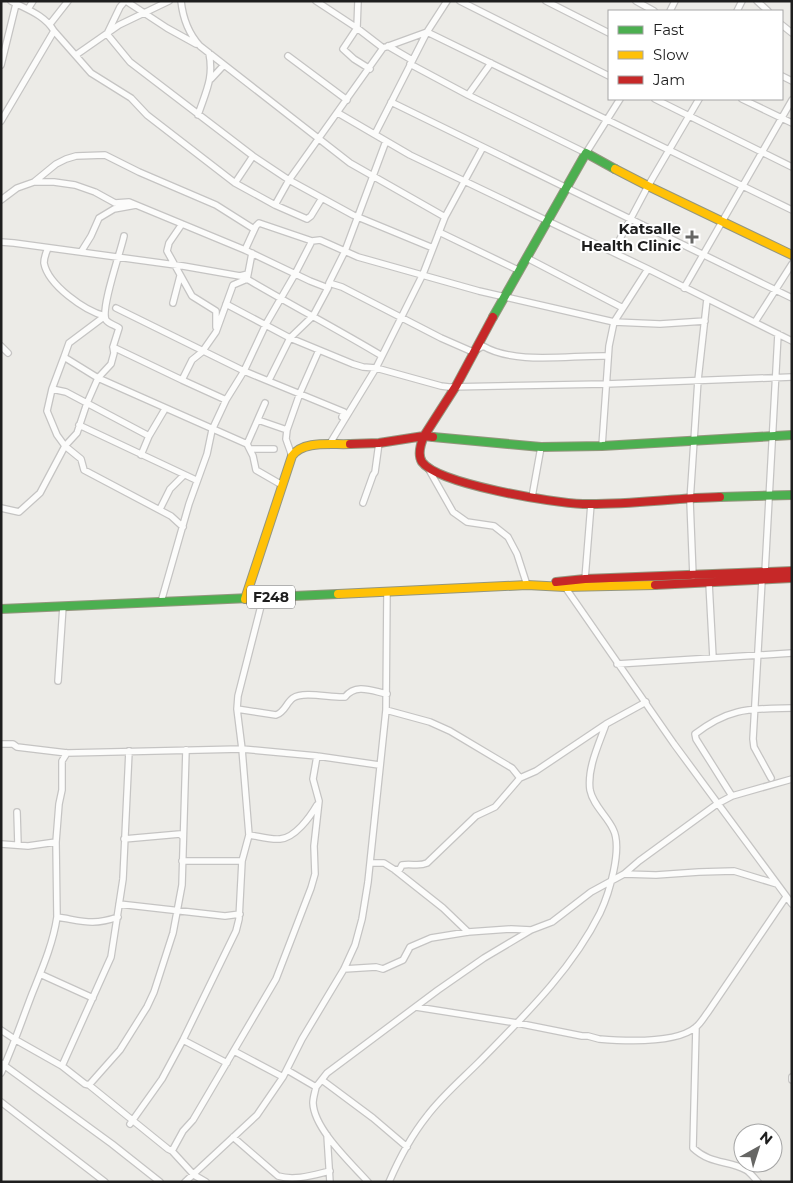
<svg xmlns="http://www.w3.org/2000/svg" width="793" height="1183" viewBox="0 0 793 1183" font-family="Montserrat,sans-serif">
	<rect width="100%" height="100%" fill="#ecebe7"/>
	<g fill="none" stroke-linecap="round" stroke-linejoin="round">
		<g stroke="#c5c4c3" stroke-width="8">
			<path id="street" d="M11,1C26,9 45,15 54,31L91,73L131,98L147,115L235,183L275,205L307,219L311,216L322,198
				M125,1L120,7L107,34L130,62L253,156L289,180L353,215L433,248
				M126,1L167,28L196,44
				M181,1C183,19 188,33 200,46L350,163L445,217
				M316,1L357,28L383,48
				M358,1L357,28L343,49L354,59L370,69
				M460,1L609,76
				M546,1L609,33
				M636,1L654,11
				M757,1L768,11
				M28,9L33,1
				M670,11L675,1
				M737,11L742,1
				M50,24L68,1
				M782,25L792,33
				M388,46L412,60
				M76,55L119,25L169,1
				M288,56L347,100
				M410,64L468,95L586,153L620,99
				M1,65L16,4
				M782,76L792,81
				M211,79L224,65
				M468,95L491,63
				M655,99L792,167
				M742,99L792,123
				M391,102L792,298
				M338,113L410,155L648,269L792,341
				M198,115C206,91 214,78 209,53
				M1,121L54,31
				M375,134L427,32L447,1
				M34,182H54L75,185L95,192L115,203L129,202L245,250L310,281L328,288
				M235,183L253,156
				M1,200L17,188L34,182L56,164L66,159L76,156L105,155L139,172L216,205L254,229
				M275,205L289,180L383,48L427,32L792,210
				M182,224L169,243L167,251L192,296L216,311V327
				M439,232L520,271
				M1,242L14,243L183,266L240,276L248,274L252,253
				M48,248C46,253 44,257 44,263C48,285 85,311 105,316
				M245,250L256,226L259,223L312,241L320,240L358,257L479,291L614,322L660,324L705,321
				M81,252L91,236L99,218L114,209L136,205
				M613,252L648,186L699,99
				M527,258L623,308
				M247,279C291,305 337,329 382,356
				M329,283L342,287L441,338L473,352L483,346C515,365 570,355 608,356
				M684,288L792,100
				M173,303L180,276
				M226,304L290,338L353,364L363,367L376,368L441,386L449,387L606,384L792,377
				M116,308L244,371L344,412L342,417
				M755,322L792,264
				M1,346L8,353
				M113,347L182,380L192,360L202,352L216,332L233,285L247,279L248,274
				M64,357L69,343L105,316
				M182,380L226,400
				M269,380L290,338L313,316L328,288L329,283L345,251L386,141
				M52,389L66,392L149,436
				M258,420L287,430
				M79,425L196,480
				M247,444L265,403
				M329,445L376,368L423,274L445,217L483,147
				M602,446L609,346L614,322L648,269
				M251,449H274
				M141,455L149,436L165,409
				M292,456L286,439L287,430L300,393L319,350
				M428,468L453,512L467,522L494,526L508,537L517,554L527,585
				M532,497L541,447
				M363,503L373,475L375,472L379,443
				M1,508L19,512L40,493L65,446L77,433L87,403L98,378L111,364L114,353L113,347L119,328C115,325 109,324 106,320C100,309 121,251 124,236
				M160,509L170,489L184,475
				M183,527L171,516L84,470L81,459L65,446L57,435L47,411L52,389L64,357L98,378L247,444L253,456L256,470L282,485
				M765,572L778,334
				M693,576L690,501L698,380L707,299
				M585,579L591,504
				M762,580L753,739L754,747L771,778
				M709,583L713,658
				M565,587L674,744L792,904
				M161,602L189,504L207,454L212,430L226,400L244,371L266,324L295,274L312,241
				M617,664L792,653
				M58,681L63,606
				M237,709L276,715C285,712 286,703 293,698C304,691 331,698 345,697C356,683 372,691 387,694
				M386,710L430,722L450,731L512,768L520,778L536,771L606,724L646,702
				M1,744H13L17,747L67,753L242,749L317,756L379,765
				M732,796L696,739L695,734C730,707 750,709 792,708
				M17,812L18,845
				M249,835C258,836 270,840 280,839C295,838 310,817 317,805
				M124,839L180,834L183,837
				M1,844L28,846L56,842
				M182,861H242
				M370,863H384L395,870L443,908L468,932
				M395,870L400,869L402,865C412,863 418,867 427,863L476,816L495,807L520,778
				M624,874L656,875L699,872L734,871L777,884
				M119,904L225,916L240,914
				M57,917C83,921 92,926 118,917
				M344,969L376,967L383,969L403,960L410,947L431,938L468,932L511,929L531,930L552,922L591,892L624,874L639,861L717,804L732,796L792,779
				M40,974L93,998
				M416,1007L517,1023L582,1036H588L599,1039C624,1041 676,1044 696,1027C701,1023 704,1017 708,1012L786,897
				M696,1027L693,1148C711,1165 729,1160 746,1170C751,1173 754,1178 758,1182
				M1,1030L16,1040L62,1066L85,1084L89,1085L168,1149L172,1151L194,1175L206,1182
				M183,1040L227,1063
				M234,1051L283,1077
				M1,1063L112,1144L160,1182
				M62,1066L111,957L123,879L129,751
				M287,1070L316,1087L327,1073L438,990L484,958L531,930
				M1,1073C13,1047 22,1020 32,994C42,969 53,944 57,917L56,842L59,804L62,790V761L67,753
				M792,1077V1080
				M322,1080L373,1118L407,1147
				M89,1085L120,1050L147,1007L154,992L173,933L182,885L186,750
				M316,1087C315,1092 313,1098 313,1103C314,1129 351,1163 368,1182
				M1,1102L105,1182
				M130,1124L162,1079L183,1040L236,931L239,919L242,861L249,835L242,749L237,709L238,696L263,598
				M327,1135L330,1182
				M233,1137L278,1176C295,1181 313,1175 330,1171
				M172,1151L183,1131L193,1120L276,979L311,888L315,874L314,846L319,801L313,779L317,756
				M185,1182L257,1115L283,1077L302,1039L344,969L355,945L362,919L368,882L386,710L387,591
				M389,1182C399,1159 411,1136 427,1116C441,1097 462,1079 479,1062C524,1016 571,971 600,913C609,894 623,848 613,829C607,816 593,805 590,790C587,768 599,744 606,724"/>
		</g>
		<g stroke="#94967e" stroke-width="10">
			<path id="fast" d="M493,317L586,153L615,169
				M433,437L541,447L602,446L792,435
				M720,497L792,495
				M1,609L338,594"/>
		</g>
		<g stroke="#94967e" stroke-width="10">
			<path id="slow" d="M615,169L648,186L792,255
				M338,594L527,585L565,587L655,585
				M245,599L292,456C303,440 332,445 350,444"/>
		</g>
		<g stroke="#94967e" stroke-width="10">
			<path id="jam" d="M433,437L424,436C421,443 417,454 422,462C438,484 553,503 583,504C629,505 674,498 720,497
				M350,444L379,443L424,436L456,386L493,317
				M556,582L585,579L792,571
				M655,585L792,578"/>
		</g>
		<use href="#street" stroke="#fcfcfb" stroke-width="5.5"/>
		<use href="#fast" stroke="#4caf50" stroke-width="8"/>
		<use href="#slow" stroke="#ffc107" stroke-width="8"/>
		<use href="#jam" stroke="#c62828" stroke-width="8"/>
	</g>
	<path fill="#666664" stroke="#fff" stroke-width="2" d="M689.5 229.5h5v5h5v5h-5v5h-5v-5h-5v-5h5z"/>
	<g text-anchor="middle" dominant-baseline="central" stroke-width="4" stroke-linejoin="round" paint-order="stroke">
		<rect fill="#fff" stroke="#626262" stroke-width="1" x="247" y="585.5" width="48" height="23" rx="4"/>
		<g font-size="14" font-weight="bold" fill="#1e1e1e">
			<text x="271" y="597">F248</text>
		</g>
		<g font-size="15" font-weight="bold" fill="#1e1e1e" stroke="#fff" text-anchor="end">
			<text x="681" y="228">Katsalle<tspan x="681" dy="17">Health Clinic</tspan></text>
		</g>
	</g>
	<rect width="793" height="1183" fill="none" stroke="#1e1e1e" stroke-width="5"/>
	<rect x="608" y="10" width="175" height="90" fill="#ffffff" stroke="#a5a5a5"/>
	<rect x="618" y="26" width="25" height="8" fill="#4caf50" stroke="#a5a5a5"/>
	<text x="653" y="35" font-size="15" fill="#1e1e1e">Fast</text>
	<rect x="618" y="51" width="25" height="8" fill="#ffc107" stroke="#a5a5a5"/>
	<text x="653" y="60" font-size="15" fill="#1e1e1e">Slow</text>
	<rect x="618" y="76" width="25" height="8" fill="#c62828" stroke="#a5a5a5"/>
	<text x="653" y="85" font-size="15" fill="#1e1e1e">Jam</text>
	<g transform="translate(758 1148) rotate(39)"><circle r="24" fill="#ffffff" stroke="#a5a5a5"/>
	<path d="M0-4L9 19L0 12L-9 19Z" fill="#666664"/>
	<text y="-8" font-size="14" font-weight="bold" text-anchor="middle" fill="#1e1e1e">N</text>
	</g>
</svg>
